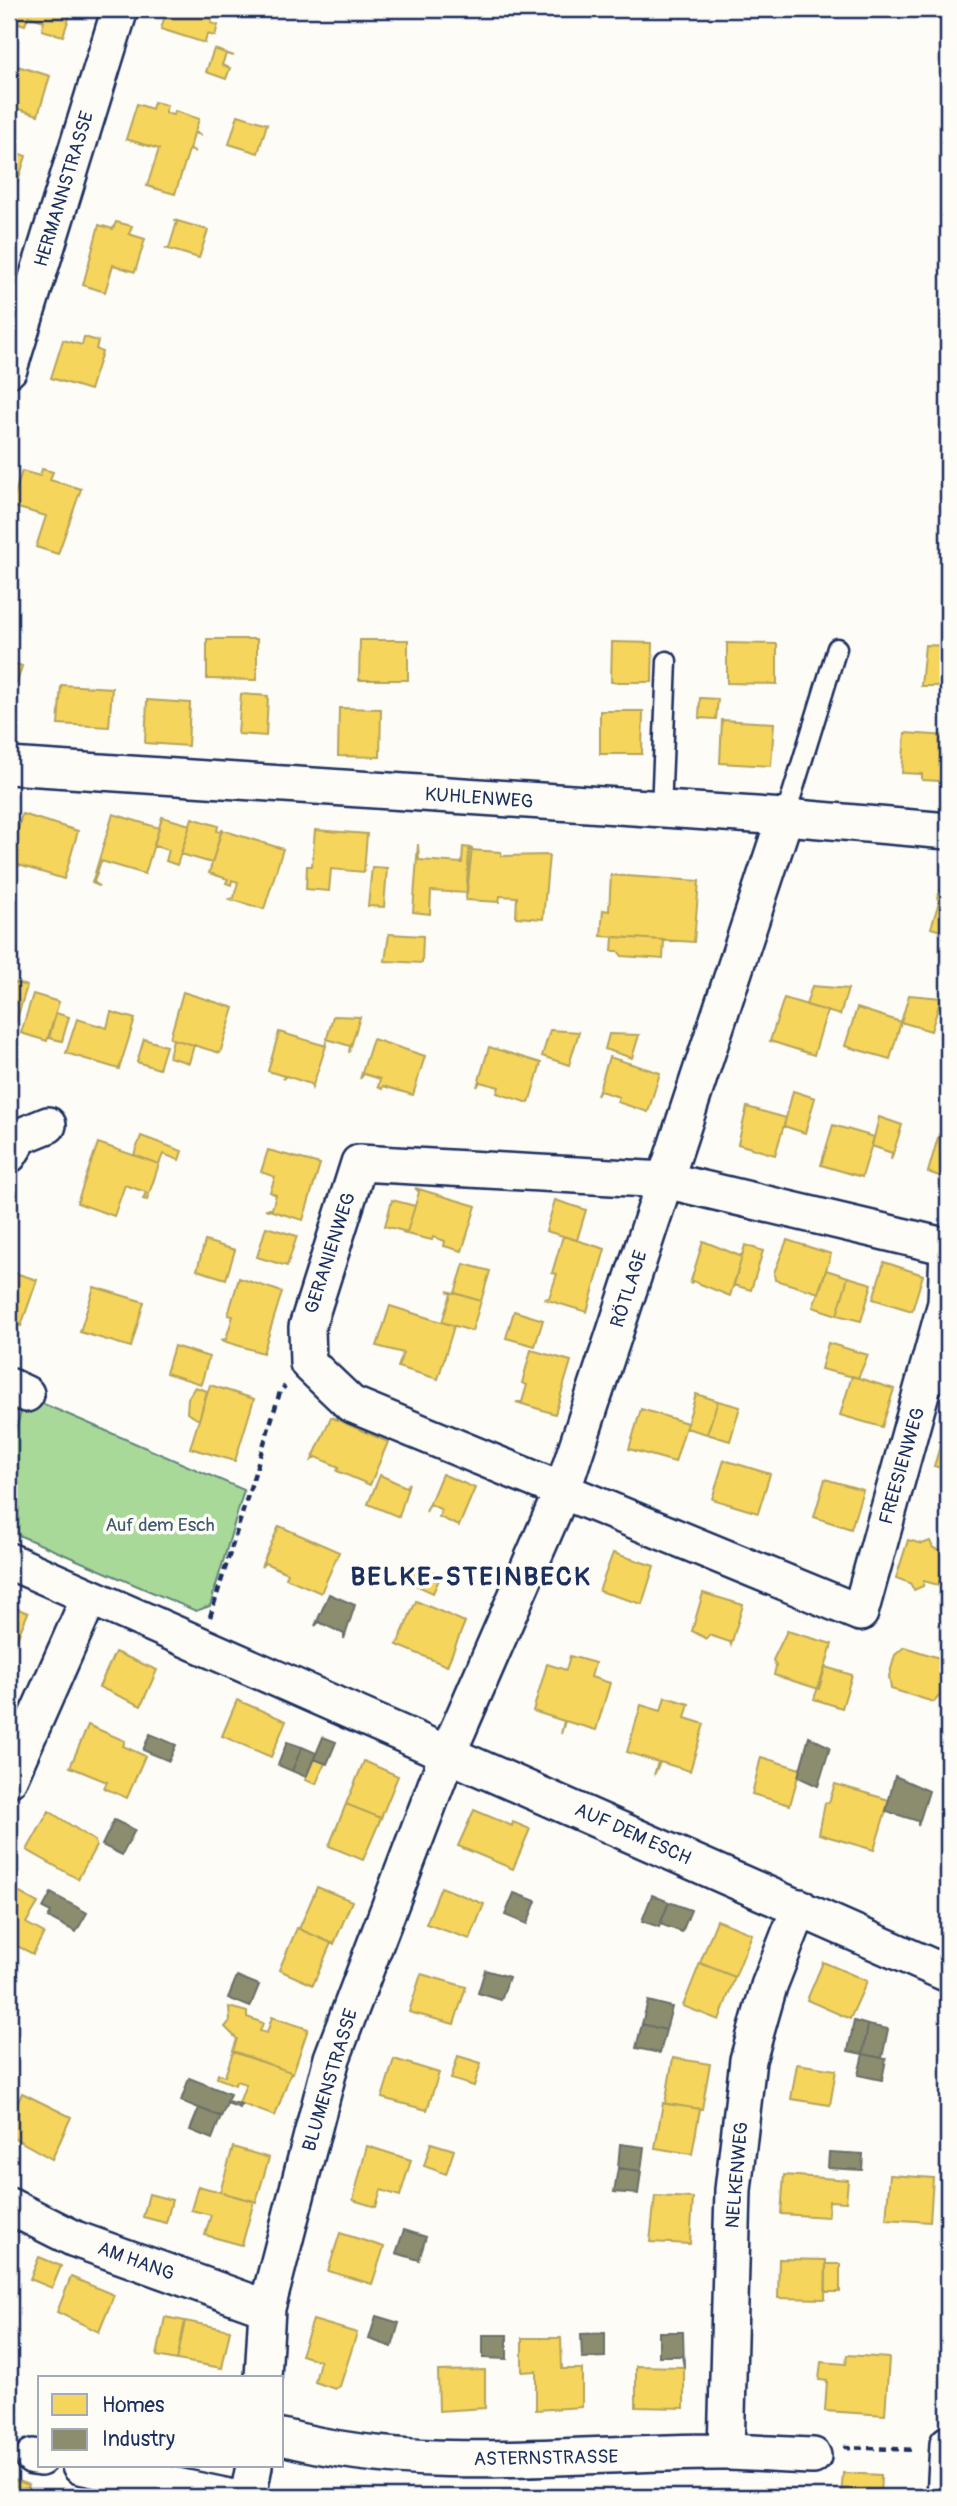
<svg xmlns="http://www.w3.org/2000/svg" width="957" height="2506" viewBox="0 0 957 2506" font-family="Pangolin,sans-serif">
	<rect width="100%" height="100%" fill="#fdfcf7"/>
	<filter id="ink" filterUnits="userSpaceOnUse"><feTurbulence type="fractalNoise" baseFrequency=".0143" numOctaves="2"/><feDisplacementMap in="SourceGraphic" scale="14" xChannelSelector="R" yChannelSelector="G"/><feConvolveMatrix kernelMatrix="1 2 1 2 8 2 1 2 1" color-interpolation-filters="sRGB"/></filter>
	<g filter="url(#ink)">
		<path fill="#a8d999" stroke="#62847c" stroke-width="2" d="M39,1402L244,1490L210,1606L196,1611L9,1531V1455L23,1404Z"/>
		<path fill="#f6d55c" stroke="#b4a35d" stroke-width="2" d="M9,9H72L63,36L42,30L44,21L28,16L25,25L9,20Z
			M167,9H215L211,23L218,25L215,36L207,34L205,43L161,29Z
			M214,49L234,56L226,54L222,65L230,68L226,79L206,72Z
			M14,65L50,76L38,115L9,106V80Z
			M154,102L167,105L165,113L173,115L175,111L199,119L195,132L201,135L194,133L190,149L196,152L189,150L175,194L147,186L159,149L126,139L137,104L152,109Z
			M238,115L267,124L258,153L229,144Z
			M9,150L26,156L12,199L9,197Z
			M174,220L208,230L199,258L165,248H169L177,222Z
			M116,222L132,226L129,234L145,239L135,272L113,265L105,292L83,285L99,225L113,229Z
			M84,337L98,341L96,349L102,352L90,390L51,378L63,340L82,345Z
			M42,469L53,472L50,480L81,489L58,554L36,547L46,516L11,506L22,471L40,476Z
			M207,639H257V680L207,679Z
			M360,640H408V680H359Z
			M612,642L653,643L652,682H611Z
			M727,643L777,644V684L727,683Z
			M925,645L948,646V686H921Z
			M12,663L22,666L17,683L9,681Z
			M61,685L112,688L109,727L58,724Z
			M241,694L268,696L266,736L238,734Z
			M700,698L718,699L716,719L699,718Z
			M147,700L190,703L188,746L145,743Z
			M339,708L381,709L380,757L338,756Z
			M600,711H643L642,754H600Z
			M722,720L774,723L771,766L720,763Z
			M905,733L948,736V776H941L940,781L922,780V774L902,773Z
			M22,814L78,831L64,879L9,862Z
			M113,814L159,828L145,874L101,861L94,882L99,886L92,883Z
			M162,817L190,825L177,865L166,861L169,850L154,846Z
			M192,818L218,826L217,831L221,832L212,863L181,854Z
			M222,830L283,849L264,909L230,899L234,898L238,882L232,880L231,885L226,883L228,879L209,873Z
			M315,830L367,834L364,872L331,869L329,891L306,889L307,866H312Z
			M418,844L419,860L462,863L463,847L472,848L467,893L431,891L430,914L413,912Z
			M469,850L501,852V856L549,855L543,919L516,917L517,897L500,896L499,902L466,900Z
			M372,867L387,868L384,907L368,906Z
			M611,875L699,881L694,942L601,936L603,910L609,911Z
			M945,883L948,884V933L931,928L939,902L937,897Z
			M389,934L423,936L422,963L385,961Z
			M613,937L664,940L663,959L622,956L618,951H612Z
			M9,981L27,986L13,1032L9,1031Z
			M812,986L848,989L840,1015L806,1005Z
			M183,992L234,1008L220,1053L170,1038Z
			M33,994L59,1002L47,1041L21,1033Z
			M909,995L941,998L931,1031L901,1022Z
			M784,998L827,1011L814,1055L770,1041Z
			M857,1008L901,1022L890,1059L845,1046Z
			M111,1012L135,1019L119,1069L66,1053L77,1019L107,1028Z
			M56,1013L69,1017L62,1041L49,1038Z
			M333,1016L360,1017L349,1053L350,1046L327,1039L325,1046Z
			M550,1030L579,1032L569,1065L542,1056Z
			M279,1032L326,1046L312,1088L311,1084L286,1076L283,1079L284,1076L268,1071Z
			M609,1034L639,1035L632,1058L605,1049Z
			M144,1039L166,1046L159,1069L137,1062Z
			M173,1039L194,1045L189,1063L169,1057Z
			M373,1039L425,1056L413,1095L383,1086L382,1089L378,1087L380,1079L364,1074L360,1079Z
			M489,1047L541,1063L529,1103L497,1093L499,1087L480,1082L477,1087Z
			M609,1057L660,1073L648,1112L617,1102L619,1097L600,1091L597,1096Z
			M793,1091L815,1098L805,1133L784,1126Z
			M747,1107L786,1118L775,1155L738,1144Z
			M879,1117L902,1125L891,1160L892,1153L872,1146Z
			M833,1125L874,1137L862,1177L821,1165Z
			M939,1134L948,1137V1179L928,1172Z
			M141,1136L182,1151L179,1160L163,1154L159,1164L134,1155Z
			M98,1143L159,1164L147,1200L143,1199L146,1192L125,1185L114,1216L77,1203Z
			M268,1150L320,1164L303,1220L265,1209H272L276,1195L270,1192L275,1177L261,1172Z
			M415,1188L476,1206L462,1251L444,1246L445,1241L433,1237L432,1240L402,1233L407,1232L415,1206L419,1192Z
			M392,1200L415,1206L407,1232L385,1226Z
			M555,1200L586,1210L577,1240L546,1231Z
			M266,1227L297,1236L287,1266L257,1257Z
			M563,1236L605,1249L587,1312L544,1299L549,1298L557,1274L552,1273Z
			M787,1240L831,1254L819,1293L775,1280L774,1273Z
			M205,1241L235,1250L226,1279L197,1270Z
			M703,1241L740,1256L743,1253L730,1296L693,1281L690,1284Z
			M745,1245L763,1251L751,1290L734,1285Z
			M884,1262L923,1275L912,1311L873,1299Z
			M464,1264L490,1271L481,1301L455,1293Z
			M826,1270L848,1277L837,1315L813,1307Z
			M9,1271L37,1280L21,1326L9,1322Z
			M848,1277L872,1284L861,1321L837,1315Z
			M239,1278L282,1292L263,1353L220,1340L226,1339L233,1316L228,1315Z
			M94,1287L144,1302L131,1347L80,1332Z
			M447,1291L481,1301L472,1331L442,1322L451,1294Z
			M390,1306L454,1326L438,1379L398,1367L403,1353L377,1346Z
			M514,1311L543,1320L535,1346L506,1338Z
			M828,1343L868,1355L858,1378L821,1369Z
			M174,1346L209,1357L201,1384L166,1373Z
			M531,1350L571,1361L555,1414L516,1402H522L527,1385L522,1383Z
			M852,1376L894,1389L882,1427L840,1415Z
			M210,1385L254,1399L235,1461L190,1448Z
			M195,1387L207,1391L199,1420L187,1413L188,1398Z
			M696,1394L718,1401L707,1434L686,1428Z
			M718,1401L740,1407L730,1441L707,1434Z
			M641,1409L687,1423L675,1462L629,1449Z
			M331,1417L388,1442L370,1485L337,1471L339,1467L316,1457L312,1460Z
			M947,1424H948V1470L934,1466Z
			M724,1460L770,1474L758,1513L712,1499Z
			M442,1474L475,1488L459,1526L439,1517L442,1510L430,1504L426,1512Z
			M380,1475L406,1487L409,1483L399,1517L368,1504Z
			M825,1479L863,1490L851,1529L814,1517Z
			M279,1526L339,1552L321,1593L286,1578L288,1573L265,1563L261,1567Z
			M908,1540L922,1544L930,1541L933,1548L948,1552L938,1585L924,1581L923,1586L914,1590L910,1583L896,1578Z
			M613,1553L654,1566L642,1604L599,1591Z
			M412,1564L445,1577H440L433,1593L405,1580Z
			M703,1593L743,1605L731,1645L730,1642L709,1635L707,1639L692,1631Z
			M416,1601L465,1622L447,1666L397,1645Z
			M9,1605L28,1613L13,1648L9,1647Z
			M787,1631L832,1644L819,1689L774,1675L776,1666L773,1660Z
			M904,1647L946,1660L948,1674L942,1693L934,1702L891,1689L889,1676L895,1655Z
			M115,1652L157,1670L141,1706L99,1687Z
			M570,1656L595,1663L591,1677L610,1683L596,1730L565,1721L561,1734L564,1721L533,1711L547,1664L566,1670Z
			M825,1667L852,1675L842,1708L814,1699Z
			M665,1697L689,1704L685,1718L704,1724L690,1771L660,1762L654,1775L658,1762L627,1752L641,1705L661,1711Z
			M237,1700L286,1721L271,1757L222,1736Z
			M88,1725L125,1741L123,1746L145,1756L127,1798L104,1788L107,1782L70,1767Z
			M761,1757L800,1769L790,1805L752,1794Z
			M314,1759L325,1763L316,1784L305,1780Z
			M364,1761L398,1776L381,1818L346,1804Z
			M835,1784L889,1800L874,1850L819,1834L825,1803L829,1802Z
			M346,1804L381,1818L363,1860L329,1846Z
			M474,1810L512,1826L513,1822L530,1829L513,1869L458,1846Z
			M49,1811L95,1841L96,1846L78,1879L27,1850Z
			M9,1887L38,1903L26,1923L44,1933L33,1954L9,1942Z
			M317,1887L352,1901L334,1944L299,1929Z
			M441,1887L484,1904L470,1939L426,1924Z
			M717,1920L752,1934L735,1977L700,1963Z
			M297,1928L331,1943L313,1985L279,1970Z
			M823,1962L867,1981L850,2019L807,2000Z
			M700,1963L735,1977L719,2020L683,2006Z
			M421,1974L466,1987L454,2024L409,2012Z
			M229,2007L247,2012V2017L263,2023L260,2031L267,2033L272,2017L308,2029L293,2073L233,2051L237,2039L225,2027L230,2021Z
			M233,2052L291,2072L275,2116L239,2103L246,2084L236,2081L235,2085L217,2078L218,2074L225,2076Z
			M458,2056L481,2063L474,2086L451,2079Z
			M673,2058L710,2064L702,2109L665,2104Z
			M394,2059L439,2073L427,2110L382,2098Z
			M797,2064L836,2070L830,2105L791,2099Z
			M22,2093L71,2117L52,2159L9,2135V2121Z
			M9,2097L18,2101L9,2121Z
			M663,2103L700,2109L692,2154L655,2148Z
			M431,2143L454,2150L446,2174L424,2166Z
			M367,2146L411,2160L400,2196L381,2190L376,2207L353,2200Z
			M233,2147L269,2158L256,2202L220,2192Z
			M784,2175L848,2180L846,2202L829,2201L828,2217L781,2214Z
			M890,2175L933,2178L930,2222L886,2219Z
			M198,2186L254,2201L242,2245L205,2235L211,2215L191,2210Z
			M149,2194L172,2200L166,2223L143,2217Z
			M655,2196L693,2198L690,2244L650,2242Z
			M340,2233L384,2247L372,2284L328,2271Z
			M39,2257L61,2266L52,2288L30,2279Z
			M779,2259L826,2260L825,2299L778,2298Z
			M826,2264H840V2292H826Z
			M71,2277L114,2295L99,2332L57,2312Z
			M165,2317L185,2321L177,2360L157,2356Z
			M313,2320L357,2333L340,2386L335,2389L315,2382L320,2361L301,2355Z
			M185,2321L230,2330L222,2368L177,2360Z
			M522,2338H561L562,2369H582V2407L536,2410V2371L522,2372Z
			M847,2355L889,2358L885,2415L825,2411L827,2381L819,2380L821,2362L846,2364Z
			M636,2366L684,2367V2408L636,2407Z
			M485,2370V2408L439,2411L438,2371Z
			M843,2473L881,2475L880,2497H841Z
			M9,2478L29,2485L25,2497H9Z"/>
		<path fill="#8c8c6e" stroke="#6a7069" stroke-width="2" d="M329,1594L355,1605L344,1639V1634L319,1622L315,1626Z
			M150,1734L176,1745L169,1761L143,1750Z
			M323,1737L336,1742L327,1764L314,1759Z
			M809,1737L830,1747L818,1786L798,1777Z
			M287,1742L302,1747L292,1771L278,1765Z
			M302,1747L316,1753L306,1777L292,1771Z
			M895,1776L929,1791L918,1826V1821L886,1811Z
			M114,1820L135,1830L122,1855L102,1845Z
			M51,1893L87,1913L76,1932L48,1917L51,1912L43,1908Z
			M514,1893L536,1901L527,1924L505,1915Z
			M652,1895L669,1902L659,1927L642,1921Z
			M669,1902L691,1910L682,1932L660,1924Z
			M485,1970L509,1977L501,2000L478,1993Z
			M237,1976L259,1985L250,2007L228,1998Z
			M648,2001L672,2007L666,2030L642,2024Z
			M854,2021L868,2025L863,2054L848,2051Z
			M642,2024L666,2030L660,2053L636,2048Z
			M868,2025L888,2029L882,2058L863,2054Z
			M863,2054L886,2059L882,2080L858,2075Z
			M189,2078L230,2094L227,2101L241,2104L240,2108L227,2103L221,2117L181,2101Z
			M199,2108L221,2116L212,2139L190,2130Z
			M620,2144L644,2147L641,2171L618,2168Z
			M829,2152L863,2154L862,2170L828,2168Z
			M618,2168L641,2171L638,2194L614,2192Z
			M404,2230L426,2237L419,2260L396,2253Z
			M376,2316L399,2323L392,2347L369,2339Z
			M659,2332H683L684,2367L682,2356H659Z
			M605,2333V2357L582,2358L581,2334Z
			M483,2335H507V2359L483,2358Z"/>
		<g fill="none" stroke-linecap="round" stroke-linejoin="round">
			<g stroke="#1b2f5e" stroke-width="23">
				<path id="service" d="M661,811L667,661
					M785,817L837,648"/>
			</g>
			<g stroke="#1b2f5e" stroke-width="40">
				<path id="minor" d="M9,369L120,9
					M9,766L785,817L948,831
					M9,1155L21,1136L48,1125
					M359,1163L665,1180L948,1247L946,1303L860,1613L351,1404L308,1363L307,1327Z
					M9,1386L26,1394
					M9,1561L948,1974
					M9,1779L89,1598
					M9,2206L75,2239L267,2308
					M263,2378L267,2308L332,2058L448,1753L563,1489L785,817
					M282,2437C431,2476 576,2451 727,2452C756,2453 784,2455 813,2456
					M726,2452L733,2190L748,2060L769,1986L800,1907
					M33,2457L40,2458
					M80,2466L229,2497
					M248,2497L254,2466
					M945,2497L948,2444"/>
			</g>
			<path stroke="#1b2f5e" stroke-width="4.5" stroke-dasharray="7 5" stroke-linecap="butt" d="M210,1617L280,1392L285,1386
				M844,2447L915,2450"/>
			<use href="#service" stroke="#fdfcf7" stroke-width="18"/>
			<use href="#minor" stroke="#fdfcf7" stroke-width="35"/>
		</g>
	</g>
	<g text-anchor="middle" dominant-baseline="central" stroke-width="7" stroke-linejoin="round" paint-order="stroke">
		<g font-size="19" fill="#1b2f5e" stroke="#fdfcf7">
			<text transform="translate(64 189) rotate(-73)">HERMANNSTRASSE</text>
			<text transform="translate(479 798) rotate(4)">KUHLENWEG</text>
			<text transform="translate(330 1253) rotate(-72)">GERANIENWEG</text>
			<text transform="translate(629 1289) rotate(-72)">RÖTLAGE</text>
			<text transform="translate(902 1466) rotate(-74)">FREESIENWEG</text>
			<text transform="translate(633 1834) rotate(24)">AUF DEM ESCH</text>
			<text transform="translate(330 2080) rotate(-73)">BLUMENSTRASSE</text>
			<text transform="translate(737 2175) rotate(-85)">NELKENWEG</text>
			<text transform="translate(136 2261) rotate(20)">AM HANG</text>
			<text transform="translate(546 2458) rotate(-1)">ASTERNSTRASSE</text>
		</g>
		<g font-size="19" fill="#3e5a6d" stroke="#fdfcf7">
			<text x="160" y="1525">Auf dem Esch</text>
		</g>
		<g font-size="26" font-weight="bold" letter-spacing="2" fill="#1b2f5e" stroke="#fdfcf7">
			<text x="471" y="1577">BELKE-STEINBECK</text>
		</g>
	</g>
	<rect width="957" height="2506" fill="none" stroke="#fdfcf7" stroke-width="35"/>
	<rect x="18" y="18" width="922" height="2471" fill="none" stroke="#1b2f5e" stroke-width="2.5" filter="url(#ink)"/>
	<rect x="38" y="2376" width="245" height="91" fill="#fdfcf7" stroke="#a3aaba" stroke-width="2"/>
	<rect x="52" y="2394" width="35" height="21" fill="#f6d55c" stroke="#a3aaba" stroke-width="2"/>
	<text x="102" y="2412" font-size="21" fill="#1b2f5e">Homes</text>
	<rect x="52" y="2429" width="35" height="21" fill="#8c8c6e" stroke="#a3aaba" stroke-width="2"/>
	<text x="102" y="2446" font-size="21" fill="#1b2f5e">Industry</text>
</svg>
